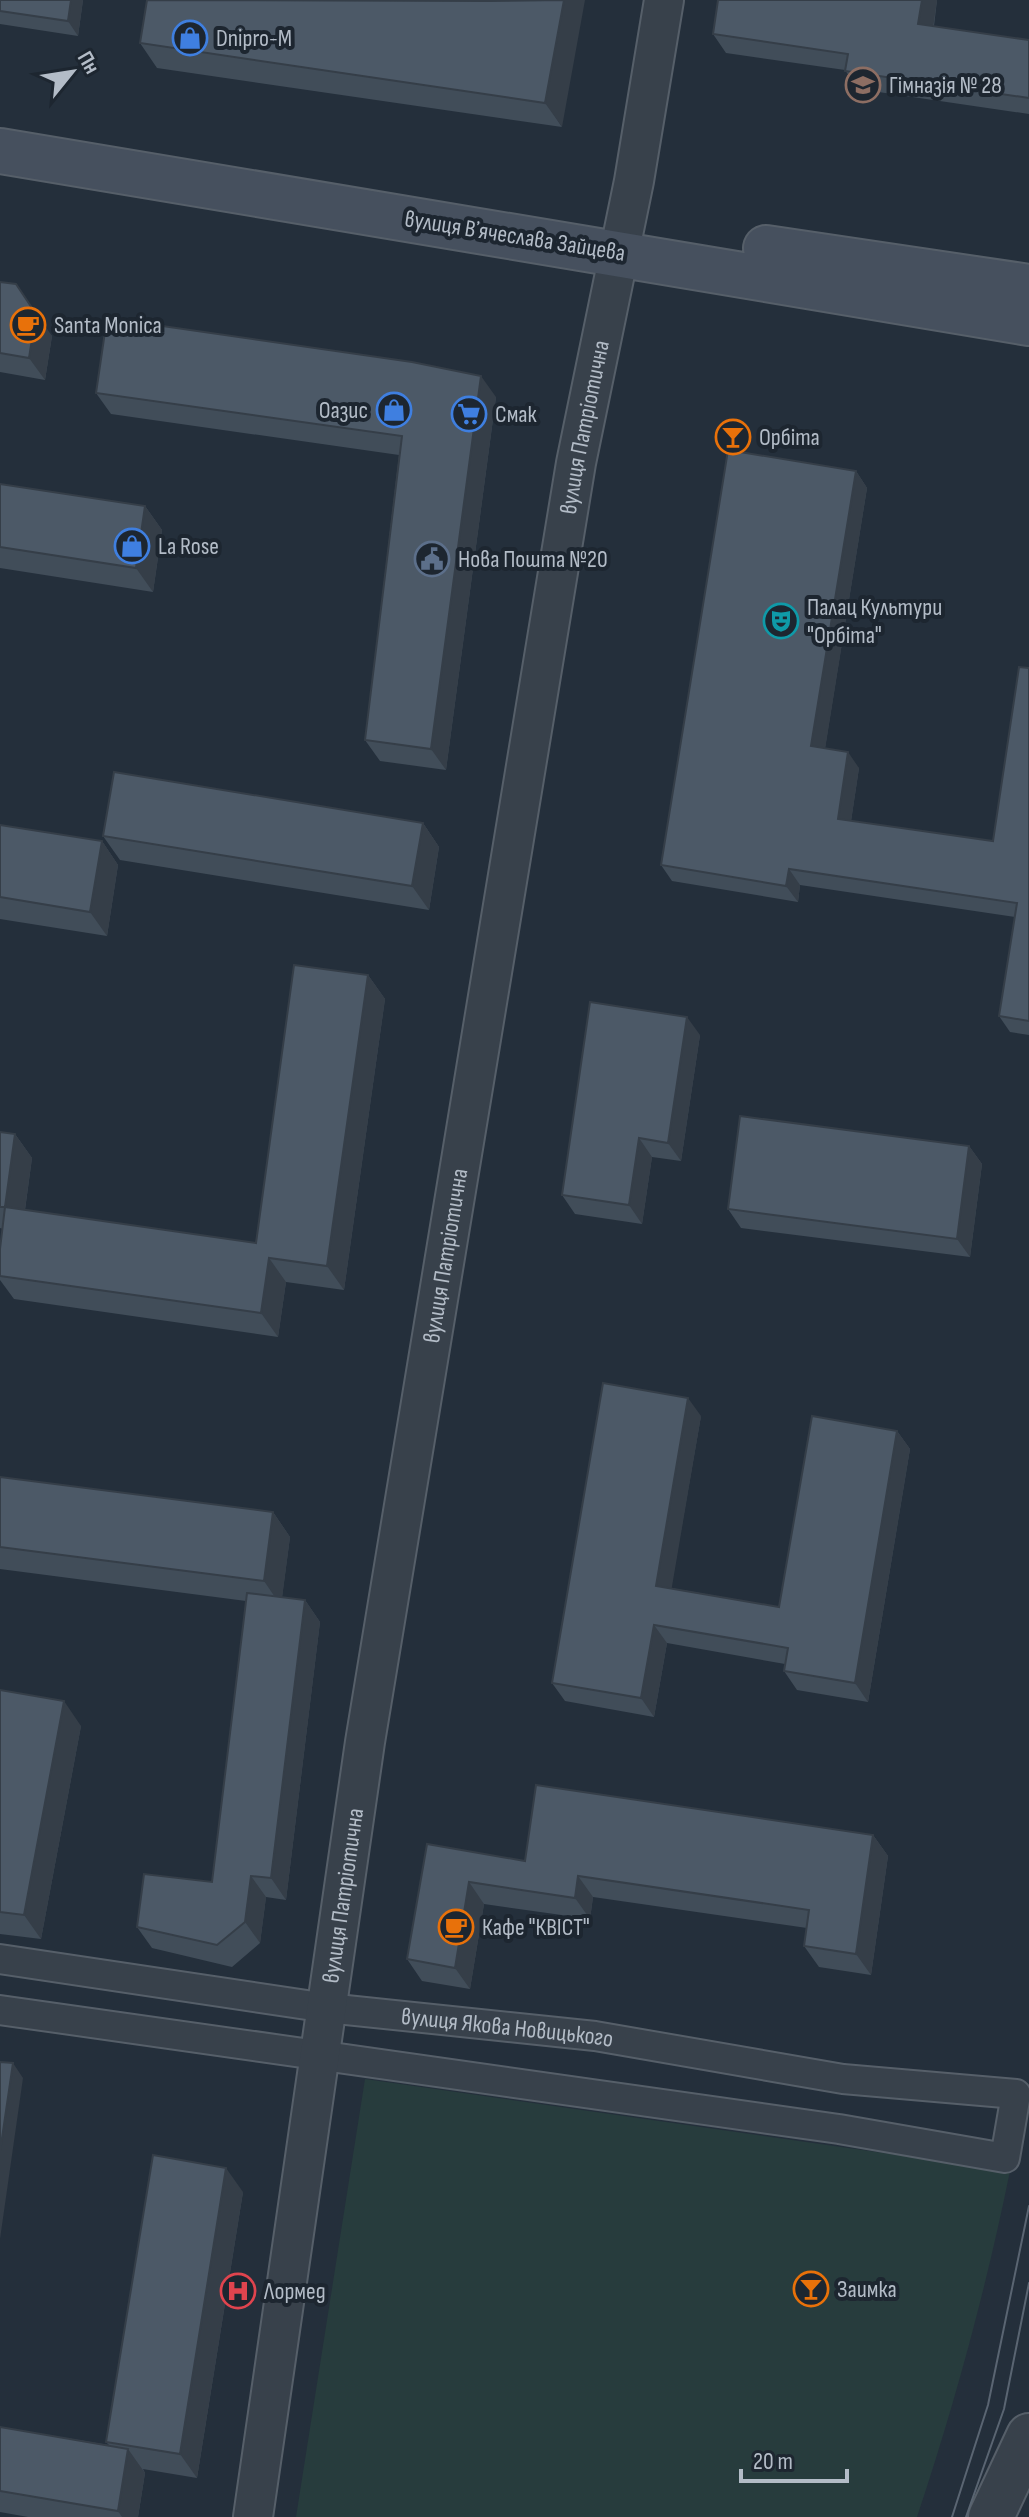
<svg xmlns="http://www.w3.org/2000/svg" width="1029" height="2517" viewBox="0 0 1029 2517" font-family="'Sofia Sans Condensed',sans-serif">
	<rect width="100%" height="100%" fill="#242f3b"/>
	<path fill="#273c3d" d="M365,2079L1010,2171C986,2289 955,2403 917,2517H296Z"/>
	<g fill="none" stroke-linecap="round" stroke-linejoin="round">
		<g stroke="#565f69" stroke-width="32">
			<g id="pedestrian">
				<path id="s1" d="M0,1959L327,2008L595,2036L843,2079L1016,2094L1005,2158L839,2129L0,2010"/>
			</g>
		</g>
		<g stroke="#565f69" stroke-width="42">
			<g id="minor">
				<path id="s2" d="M253,2517L365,1742L576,463L634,181L664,0"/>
			</g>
		</g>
		<g stroke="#565f69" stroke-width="48">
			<path id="tertiary" d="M991,2517L1029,2436"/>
		</g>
		<g stroke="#565f69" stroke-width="48">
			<path id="secondary" d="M0,151L1029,323
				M766,248L1029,287"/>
		</g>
		<use href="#pedestrian" stroke="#38414b" stroke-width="28"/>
		<use href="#minor" stroke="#38414b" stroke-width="38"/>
		<use href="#tertiary" stroke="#38414b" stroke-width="44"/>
		<use href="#secondary" stroke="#46505e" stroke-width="44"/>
		<path stroke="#5a6572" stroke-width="2" d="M952,2517L988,2405L1029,2206
			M966,2517L1004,2409L1029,2283"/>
	</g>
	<path fill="#414d59" d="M0,0H83L78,36L0,24Z
		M481,0L562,127L157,68L140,43Z
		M718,0H937L934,26L1029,40V114L858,89L845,70L726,53L713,34Z
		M0,282L52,336L45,380L0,372Z
		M96,393L496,397L446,770L380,761L365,740L399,455L111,414Z
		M856,471L867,488L825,748L859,768L851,821L993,841L1029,668V1035L1010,1032L999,1016L1015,917L800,885L798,902L672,881L661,865Z
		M0,484L145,506L162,530L153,592L0,568Z
		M423,823L439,847L429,910L120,860L103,836Z
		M0,825L102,841L118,865L107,936L0,919Z
		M368,975L385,999L344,1290L286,1282L278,1337L14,1299L0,1280V1249L3,1229L0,1228V1132L15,1134L32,1158L25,1210L256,1243Z
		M700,1035L681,1161L652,1157L642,1224L575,1214L562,1195Z
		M969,1146L982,1164L970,1257L741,1228L728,1209Z
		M701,1416L671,1588L779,1607L897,1431L910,1449L868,1702L797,1690L784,1671L785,1664L667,1643L654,1717L565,1701L552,1683Z
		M0,1477L273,1512L290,1537L282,1597L305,1600L320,1622L286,1900L266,1897L260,1943L232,1967L152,1948L137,1927L212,1882L246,1601L0,1569Z
		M0,1690L81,1726L41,1939L0,1934Z
		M873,1835L888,1856L871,1975L819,1967L804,1946L807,1928L593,1897L590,1919L484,1904L470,1989L422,1981L407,1959L427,1844L525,1861Z
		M243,2192L197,2478L143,2469L145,2473L138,2517H28L0,2512V2427L109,2445L106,2442Z"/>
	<path fill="#353e48" d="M71,0H83L78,36L68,21Z
		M564,0H585L562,127L545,103Z
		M922,0H937L931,42L918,24Z
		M16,284L52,336L45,380L29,358Z
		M481,376L496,397L446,770L431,749Z
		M856,471L867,488L823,762L811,746Z
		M145,506L162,530L153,592L136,568Z
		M848,752L859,768L849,835L838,819Z
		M423,823L439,847L429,910L412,886Z
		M102,841L118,865L107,936L90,912Z
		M789,869L800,885L798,902L786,886Z
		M368,975L385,999L344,1290L327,1266Z
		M687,1017L700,1035L681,1161L668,1143Z
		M15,1134L32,1158L22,1231L5,1207Z
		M639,1138L652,1157L642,1224L629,1205Z
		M969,1146L982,1164L970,1257L957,1239Z
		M269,1258L286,1282L278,1337L261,1313Z
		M688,1398L701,1416L669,1604L656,1586Z
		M897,1431L910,1449L868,1702L855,1683Z
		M273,1512L290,1537L281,1606L264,1581Z
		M305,1600L320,1622L286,1900L271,1878Z
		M654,1625L667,1643L654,1717L641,1698Z
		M64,1701L81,1726L41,1939L24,1915Z
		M873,1835L888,1856L871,1975L856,1954Z
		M251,1876L266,1897L260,1943L245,1922Z
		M578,1876L593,1897L590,1919L575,1898Z
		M469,1882L484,1904L470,1989L455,1968Z
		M13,2063L23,2078L0,2239V2152Z
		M226,2168L243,2192L197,2478L180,2454Z
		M128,2449L145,2473L138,2517H122L118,2511Z"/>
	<path fill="#4c5967" stroke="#353e48" stroke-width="2" d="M0,0H71L68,21L0,11Z
		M147,0L489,1L564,0L545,103L140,43Z
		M718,0H922L918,24L1029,40V98L845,71L848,54L713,34Z
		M0,282L16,284L36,314L29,358L0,353Z
		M107,318L412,362L481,376L431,749L365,740L402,436L96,393Z
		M728,450L856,471L811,746L848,752L838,819L993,841L1019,667L1029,668V1021L999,1016L1017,903L789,869L786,886L661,865Z
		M0,484L145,506L136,568L0,547Z
		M114,772L423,823L412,886L103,836Z
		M0,825L102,841L90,912L0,897Z
		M294,965L368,975L327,1266L269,1258L261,1313L0,1276V1249L5,1207L256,1243Z
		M590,1002L687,1017L668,1143L639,1138L629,1205L562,1195Z
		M740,1116L969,1146L957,1239L728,1209Z
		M0,1132L15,1134L5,1207H0Z
		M603,1383L688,1398L656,1586L779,1607L812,1416L897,1431L855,1683L784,1671L788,1648L654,1625L641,1698L552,1683Z
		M0,1477L273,1512L264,1581L0,1547Z
		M247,1593L305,1600L271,1878L251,1876L245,1922L217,1945L137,1927L144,1874L212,1882Z
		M0,1690L64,1701L24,1915L0,1912Z
		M536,1785L873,1835L856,1954L804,1946L809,1910L578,1876L575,1898L469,1882L455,1968L407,1959L427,1844L525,1861Z
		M0,2062L13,2063L0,2152Z
		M153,2155L226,2168L180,2454L106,2442Z
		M0,2427L128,2449L118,2511L0,2491Z"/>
	<defs>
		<g id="shop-ring" transform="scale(1.8)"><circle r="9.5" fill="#1d2630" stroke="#3f7fe0" stroke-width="1.5"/><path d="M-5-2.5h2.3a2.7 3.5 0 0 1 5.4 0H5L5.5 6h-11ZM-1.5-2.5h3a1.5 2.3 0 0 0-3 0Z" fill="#3f7fe0"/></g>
		<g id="school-ring" transform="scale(1.8)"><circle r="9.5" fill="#1d2630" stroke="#8d6e63" stroke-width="1.5"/><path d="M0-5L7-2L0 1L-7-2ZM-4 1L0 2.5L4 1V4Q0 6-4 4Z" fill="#8d6e63"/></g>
		<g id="cafe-ring" transform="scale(1.8)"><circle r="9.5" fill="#1d2630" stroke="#e8710a" stroke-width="1.5"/><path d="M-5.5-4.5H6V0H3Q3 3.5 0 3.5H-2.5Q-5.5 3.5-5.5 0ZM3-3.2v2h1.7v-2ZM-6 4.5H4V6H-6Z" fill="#e8710a"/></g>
		<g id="supermarket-ring" transform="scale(1.8)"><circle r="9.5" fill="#1d2630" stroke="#3f7fe0" stroke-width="1.5"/><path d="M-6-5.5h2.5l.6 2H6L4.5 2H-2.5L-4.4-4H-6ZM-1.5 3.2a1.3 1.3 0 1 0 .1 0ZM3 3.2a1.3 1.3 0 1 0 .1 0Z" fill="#3f7fe0"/></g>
		<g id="bar-ring" transform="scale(1.8)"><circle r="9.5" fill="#1d2630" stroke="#e8710a" stroke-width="1.5"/><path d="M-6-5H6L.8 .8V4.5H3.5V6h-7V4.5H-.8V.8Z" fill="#e8710a"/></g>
		<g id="civic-ring" transform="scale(1.8)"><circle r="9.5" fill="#1d2630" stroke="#5c6f8a" stroke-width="1.5"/><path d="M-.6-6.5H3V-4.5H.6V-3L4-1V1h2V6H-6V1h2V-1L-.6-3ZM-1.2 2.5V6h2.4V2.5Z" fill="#5c6f8a"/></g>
		<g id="theatre-ring" transform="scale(1.8)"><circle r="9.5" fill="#1d2630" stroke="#0f9aa8" stroke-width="1.5"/><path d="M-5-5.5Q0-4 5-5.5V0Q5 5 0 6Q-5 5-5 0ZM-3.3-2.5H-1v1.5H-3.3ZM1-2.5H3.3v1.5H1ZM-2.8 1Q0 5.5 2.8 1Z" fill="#0f9aa8"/></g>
		<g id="hospital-ring" transform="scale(1.8)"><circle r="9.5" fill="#1d2630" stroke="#e0444e" stroke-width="1.5"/><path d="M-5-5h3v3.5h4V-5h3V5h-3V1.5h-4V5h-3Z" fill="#e0444e"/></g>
	</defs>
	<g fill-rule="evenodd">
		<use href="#shop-ring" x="190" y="38"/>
		<use href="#school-ring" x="863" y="85"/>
		<use href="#cafe-ring" x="28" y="325"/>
		<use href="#shop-ring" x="394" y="410"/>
		<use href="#supermarket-ring" x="469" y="414"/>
		<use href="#bar-ring" x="733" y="437"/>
		<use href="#shop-ring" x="132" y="546"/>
		<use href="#civic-ring" x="432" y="559"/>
		<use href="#theatre-ring" x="781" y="621"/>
		<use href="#cafe-ring" x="456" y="1927"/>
		<use href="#bar-ring" x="811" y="2289"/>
		<use href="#hospital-ring" x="238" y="2291"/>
	</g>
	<g text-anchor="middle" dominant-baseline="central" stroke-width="8" stroke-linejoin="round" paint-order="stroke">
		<g font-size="24" fill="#b3bcc7" stroke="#1d2630" text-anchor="start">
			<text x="216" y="38">Dnipro-M</text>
			<text x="889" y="85">Гімназія № 28</text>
			<text x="54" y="325">Santa Monica</text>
			<text x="368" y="410" text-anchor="end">Оазис</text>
			<text x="495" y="414">Смак</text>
			<text x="759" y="437">Орбіта</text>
			<text x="158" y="546">La Rose</text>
			<text x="458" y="559">Нова Пошта №20</text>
			<text x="807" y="607">Палац Культури<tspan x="807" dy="28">"Орбіта"</tspan></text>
			<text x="482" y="1927">Кафе "КВІСТ"</text>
			<text x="837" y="2289">Заимка</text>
			<text x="264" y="2291">Лормед</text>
		</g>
		<g font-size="24" fill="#b3bcc7" stroke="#1d2630">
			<text transform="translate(515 236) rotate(9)">вулиця Вʼячеслава Зайцева</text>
			<text stroke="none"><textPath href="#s2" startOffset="2116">вулиця Патріотична</textPath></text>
			<text stroke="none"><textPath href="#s2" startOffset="1276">вулиця Патріотична</textPath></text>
			<text stroke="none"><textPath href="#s2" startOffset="628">вулиця Патріотична</textPath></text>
			<text stroke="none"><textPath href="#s1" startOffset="512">вулиця Якова Новицького</textPath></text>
		</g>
	</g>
	<g transform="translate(72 72) rotate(60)" stroke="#1d2630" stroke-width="6" paint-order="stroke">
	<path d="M0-6L14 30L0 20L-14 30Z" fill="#b3bcc7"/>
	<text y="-12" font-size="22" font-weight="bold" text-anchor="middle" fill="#b3bcc7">Пн</text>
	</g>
	<path d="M741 2469v12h106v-12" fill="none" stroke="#b3bcc7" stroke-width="4"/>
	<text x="753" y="2469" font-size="24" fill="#b3bcc7" stroke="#1d2630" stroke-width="6" paint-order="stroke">20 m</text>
</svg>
